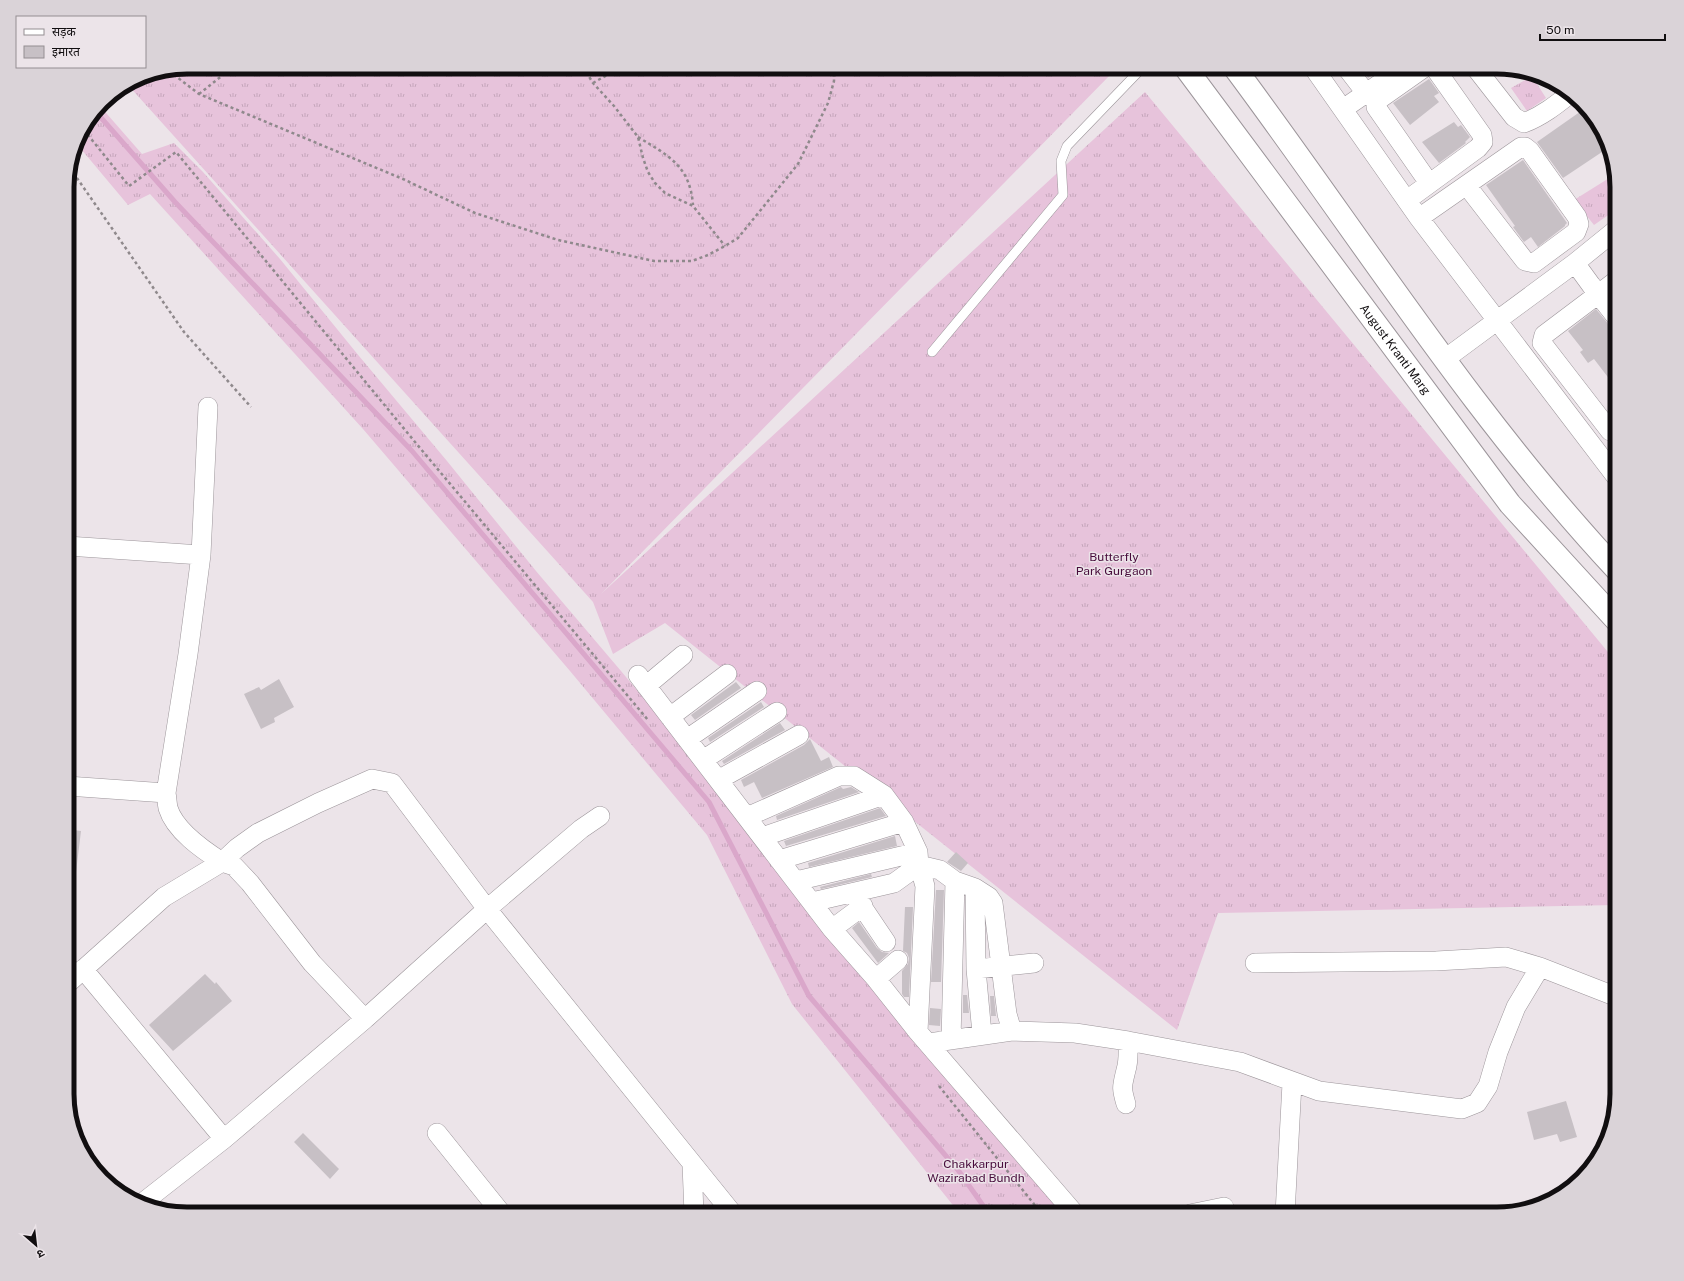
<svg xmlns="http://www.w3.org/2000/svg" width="1684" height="1281" viewBox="0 0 1684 1281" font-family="'Public Sans','Noto Sans Devanagari',sans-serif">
	<defs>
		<pattern id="grass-tufts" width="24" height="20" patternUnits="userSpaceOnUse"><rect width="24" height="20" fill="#e7c3db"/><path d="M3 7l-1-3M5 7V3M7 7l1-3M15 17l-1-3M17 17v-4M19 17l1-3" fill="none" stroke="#c5a6bb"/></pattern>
	</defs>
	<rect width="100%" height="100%" fill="#ece4e9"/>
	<path fill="url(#grass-tufts)" d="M187,67H1111L1114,71L601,594L1145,92L1617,663V905L1218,913L1177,1030L665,623L613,654L593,602L128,85L141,76Z
		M1532,76L1546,98L1527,111L1511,88Z
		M100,106L142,154L174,143L203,172L280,259L359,356L447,461L536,571L621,671L720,790L1063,1214H960L792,1004L707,835L570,671L363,429L150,194L128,205L76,143Z
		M1614,175L1617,187V209L1594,225L1574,200Z"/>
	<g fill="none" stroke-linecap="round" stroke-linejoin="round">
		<path stroke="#daa7ca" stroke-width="5" d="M96,112L175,202L412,451L709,802L809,996L958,1170L989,1214"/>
	</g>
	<path fill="#c7c0c5" d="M1360,67H1395L1382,69L1368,78Z
		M1429,79L1439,93L1434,96L1439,102L1410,125L1393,103Z
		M1584,109L1604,134L1608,148L1563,178L1537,142Z
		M1454,122L1458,127L1461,125L1470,137L1465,142L1466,143L1439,163L1422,142Z
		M1523,160L1567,223L1565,225V226L1538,247L1531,237L1524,242L1513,227L1515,226L1486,185Z
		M1596,309L1609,325L1617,329V389L1594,359L1588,363L1580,352L1583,350L1568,331Z
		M279,679L294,707L274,718L275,722L261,729L244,694L259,687L261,690Z
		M736,682L741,688L695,720L691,715Z
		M761,702L764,707L710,742L708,738Z
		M780,723L785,730L724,764L722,761Z
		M810,739L821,761L829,757L833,767L762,798L754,782L744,787L741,780L804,745Z
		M841,787L843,789L851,787L859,792L777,820L776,816Z
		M880,808L886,816L786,846L784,841Z
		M67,829L81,831L76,872L67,871Z
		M895,836L897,846L809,867L808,863Z
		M956,852L968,863L961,871L947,862Z
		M871,874L872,877L821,889L820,887Z
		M936,890H944L941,982H931Z
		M905,907H913L909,997H904L902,994V971L908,964L909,958L907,953L903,951Z
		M859,922L877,948L882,952L889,953L878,963L852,928Z
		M205,974L215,984L216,982L232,1001L173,1051L149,1025Z
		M963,995H967L969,1013H963Z
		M990,996H994L996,1016H991Z
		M930,1008L941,1009L940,1026L929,1025Z
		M1566,1101L1577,1137L1560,1142L1557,1134L1534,1140L1527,1112Z
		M303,1133L339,1169L330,1179L294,1142Z"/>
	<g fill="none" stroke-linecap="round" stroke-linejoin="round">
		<g stroke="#9c959a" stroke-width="10">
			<path id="lane" d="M932,352L1063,195L1061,161L1067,146L1143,67"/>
		</g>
		<g stroke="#9c959a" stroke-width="20">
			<path id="street" d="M1313,67L1419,218L1617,478
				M1346,67L1366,93
				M1425,67L1381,98L1376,102V107L1429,183
				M1475,67L1514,117L1524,123C1542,116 1556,105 1571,93
				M1343,109L1388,78
				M1407,200L1478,148L1483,142L1482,135L1434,67
				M1419,218L1521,147H1525L1530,151L1577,217L1579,224L1576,232L1534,263L1525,261L1467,186
				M1575,263L1591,285L1617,318
				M1617,280L1544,335L1542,343L1610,431L1617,433
				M1445,359L1575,263L1617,229
				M208,407L201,555L188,654L166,793C167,798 167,803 168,808C175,831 203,850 222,862L237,848L258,833L318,803L372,779L392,783L487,909L733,1214
				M67,546L201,555
				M638,675L832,929L876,979L918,1032L1075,1214
				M646,686L683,655
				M670,717L727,674
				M687,739L757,691
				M703,760L777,712
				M718,780L799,735
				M67,786L166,793
				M747,817L839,776H854L884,795L904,822L918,852L919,865L894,883L812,902
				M762,837L884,795
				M779,860L904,822
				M919,865L940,870L955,881L975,888L989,897L993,903L1007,1014L1012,1031
				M796,881L918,852
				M975,888L976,969
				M853,893L886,942
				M832,929L863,906
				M1255,963L1436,961L1506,957L1540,967
				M83,969L224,1139
				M876,979L898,960
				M67,984L164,897L222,862L234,866L250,883L312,963L365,1019
				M918,1032L925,886L919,865
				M982,1034L976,969L1034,963
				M951,1040L955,881
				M929,1043L1012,1031L1075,1033L1128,1041L1240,1062L1319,1091L1462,1109L1477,1103L1488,1086L1498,1052L1516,1007L1540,967L1617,997
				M1126,1104C1121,1087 1122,1087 1126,1070C1129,1061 1128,1050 1128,1041
				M437,1133L502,1214
				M692,1164L694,1214
				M141,1204L224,1139L365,1019L487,909L581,829L600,816
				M1190,1214L1224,1207
				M1285,1214L1292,1083"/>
		</g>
		<g stroke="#9c959a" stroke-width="24">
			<g id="secondary">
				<path id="s1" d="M1185,67L1510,504L1617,621"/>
				<path d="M1234,67C1360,236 1473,416 1617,570"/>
			</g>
		</g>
		<path stroke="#8f898c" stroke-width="2.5" stroke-dasharray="3 3" stroke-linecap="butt" d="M583,67L593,83L614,106L638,137L643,158L648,172L655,183L665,193L693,206L725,246
			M169,71L199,94L403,179L475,213L558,240L654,261H692L708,255L725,246L738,238L798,164L828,103L834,81V67
			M593,83L621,67
			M199,94L233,67
			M84,130L129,186L176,152L415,442L648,720
			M638,137C669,156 690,166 693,205
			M70,168L184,332L251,407
			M939,1086L1042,1214"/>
		<use href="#lane" stroke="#fff" stroke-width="9"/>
		<use href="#street" stroke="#fff" stroke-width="19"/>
		<use href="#secondary" stroke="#fff" stroke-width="22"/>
	</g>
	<g text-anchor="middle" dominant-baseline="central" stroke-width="3" stroke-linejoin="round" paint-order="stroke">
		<g font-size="12" fill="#110e10" stroke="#ece4e9">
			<text stroke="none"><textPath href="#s1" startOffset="352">August Kranti Marg</textPath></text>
		</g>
		<g font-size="12" fill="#480c3c" stroke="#ece4e9">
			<text x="1114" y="557">Butterfly<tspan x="1114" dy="14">Park Gurgaon</tspan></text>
			<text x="976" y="1164">Chakkarpur<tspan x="976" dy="14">Wazirabad Bundh</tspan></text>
		</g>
	</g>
	<path d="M0 0H1684V1281H0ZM187 74H1497A113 113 0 0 1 1610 187V1094A113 113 0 0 1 1497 1207H187A113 113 0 0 1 74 1094V187A113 113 0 0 1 187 74Z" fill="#dad3d8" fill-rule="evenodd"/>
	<path fill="none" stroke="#110e10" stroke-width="5" d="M187 74H1497A113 113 0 0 1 1610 187V1094A113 113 0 0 1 1497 1207H187A113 113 0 0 1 74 1094V187A113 113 0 0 1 187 74Z"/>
	<rect x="16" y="16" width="130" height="52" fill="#ece4e9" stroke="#948e92"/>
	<rect x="24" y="29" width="20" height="6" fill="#ffffff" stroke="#948e92"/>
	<text x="52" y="36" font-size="12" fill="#110e10">सड़क</text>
	<rect x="24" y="46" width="20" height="12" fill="#c7c0c5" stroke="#948e92"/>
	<text x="52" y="56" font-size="12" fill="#110e10">इमारत</text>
	<g transform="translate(36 1245) rotate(152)" stroke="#ece4e9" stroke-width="3" paint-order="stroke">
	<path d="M0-3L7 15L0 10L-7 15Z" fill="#110e10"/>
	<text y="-6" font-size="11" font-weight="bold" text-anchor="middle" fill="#110e10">उ</text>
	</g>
	<path d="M1540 34v6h125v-6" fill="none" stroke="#110e10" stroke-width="2"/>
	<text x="1546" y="34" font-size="12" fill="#110e10" stroke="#ece4e9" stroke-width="3" paint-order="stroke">50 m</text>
</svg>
